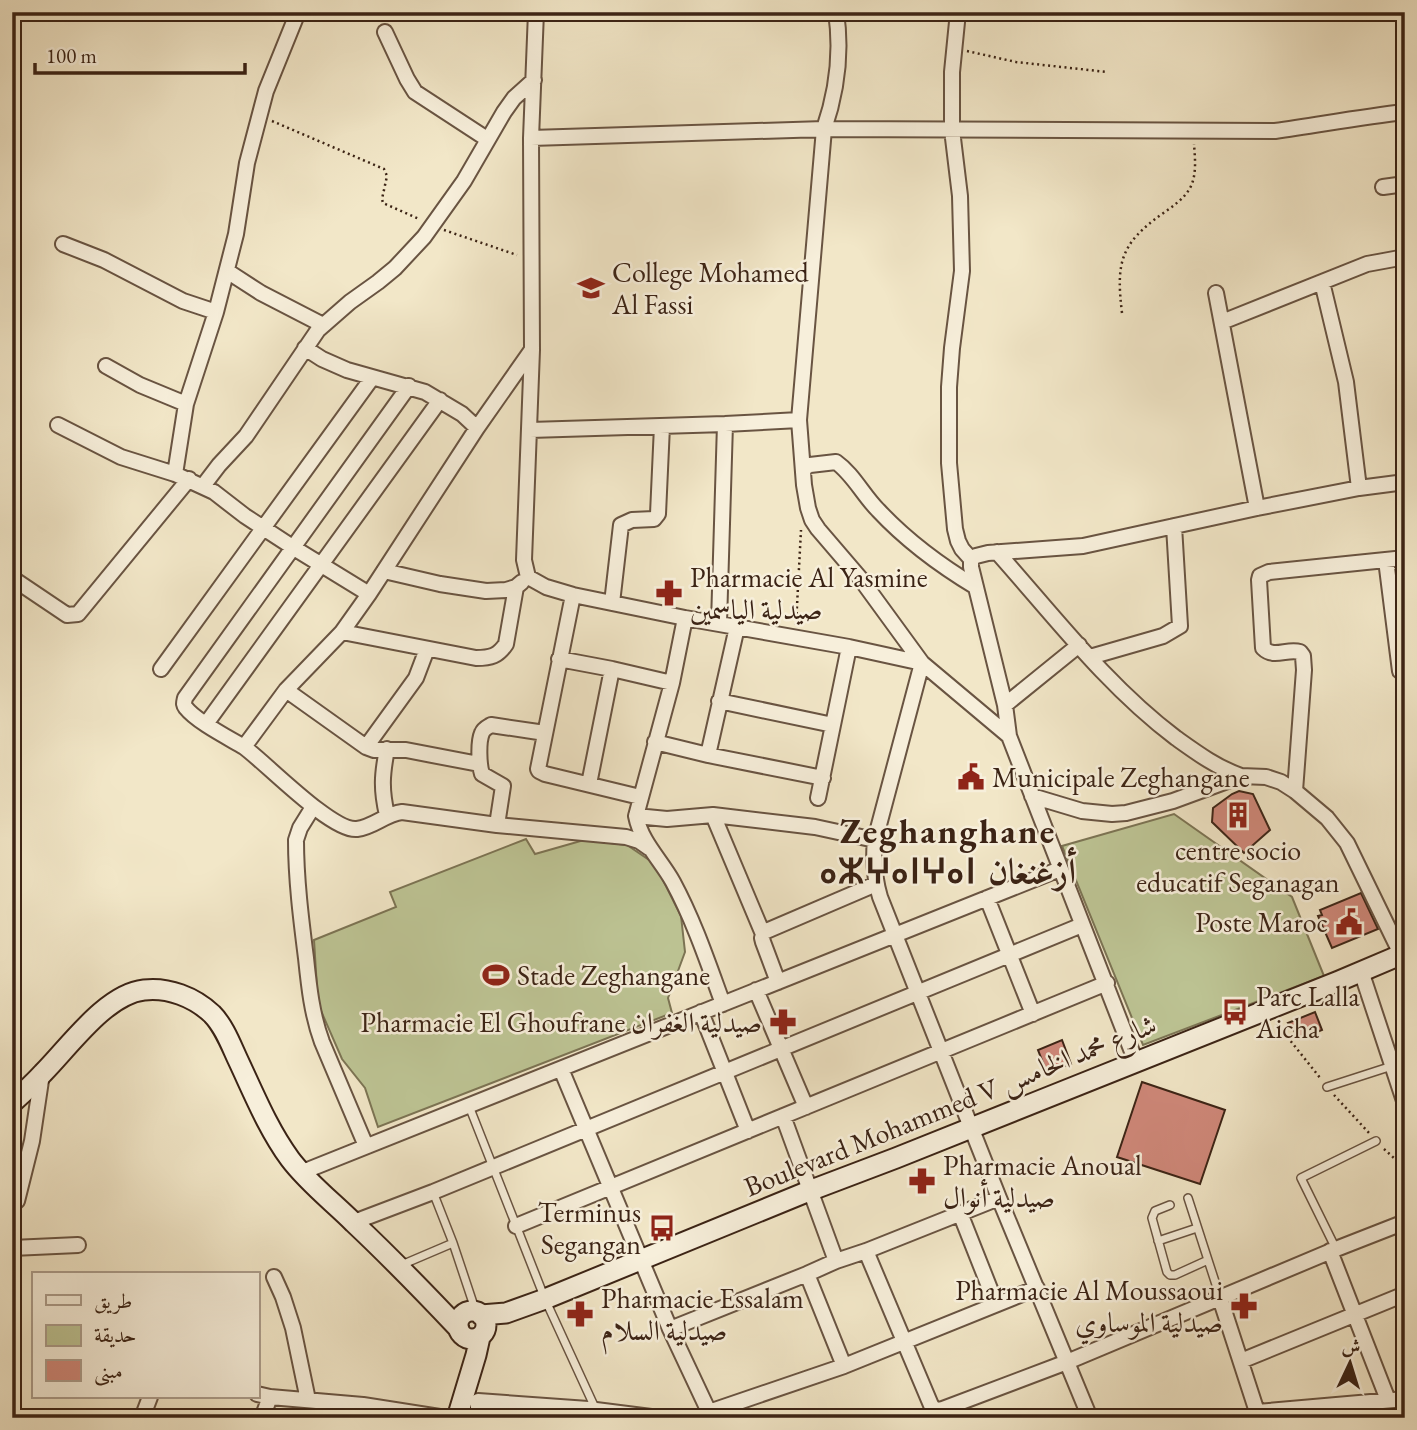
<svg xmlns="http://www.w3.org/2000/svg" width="1417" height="1430" viewBox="0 0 1417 1430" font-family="'EB Garamond',Amiri,'Noto Sans Tifinagh',serif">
	<rect width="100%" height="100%" fill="#f2e7c8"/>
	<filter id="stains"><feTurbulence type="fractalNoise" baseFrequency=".00286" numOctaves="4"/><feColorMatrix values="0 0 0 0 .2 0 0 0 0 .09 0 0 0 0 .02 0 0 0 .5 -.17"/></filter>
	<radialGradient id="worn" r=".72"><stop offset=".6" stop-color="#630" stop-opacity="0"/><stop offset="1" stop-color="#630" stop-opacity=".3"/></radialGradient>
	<path fill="#bdc494" stroke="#7c7454" stroke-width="2" d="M1174,814L1292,897L1324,976L1143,1045L1062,846Z
		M526,839L535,854L584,840L627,845L655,864L681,916L685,952L668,998L672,1013L378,1127L365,1088L342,1059L318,1004L314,940L396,907L390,892Z"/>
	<path fill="#d0887a" stroke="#3b2315" stroke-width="2" d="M1239,791L1253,794L1270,830L1244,853L1212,822L1213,808L1232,794Z
		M1361,893L1378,929L1332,948L1318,916L1322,915L1320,910Z
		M1315,1012L1322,1030L1300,1039L1288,1023Z
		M1062,1040L1071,1064L1047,1073L1038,1050Z
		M1142,1082L1225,1110L1200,1184L1117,1157Z"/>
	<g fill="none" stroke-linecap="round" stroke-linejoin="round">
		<g stroke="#695442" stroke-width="10">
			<path id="lane" d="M1389,1055H1405
				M1327,1087L1392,1066
				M469,1106L545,1299L596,1410
				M433,1192L453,1243L476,1312
				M1188,1198L1208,1260
				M1170,1205L1155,1211L1152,1218L1167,1272L1170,1275H1175L1208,1260L1220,1297
				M1158,1241L1197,1228
				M1336,1249L1301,1178L1376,1141
				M399,1266L453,1243"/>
		</g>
		<g stroke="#695442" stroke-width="18">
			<path id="street" d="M536,12L531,138L532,350L524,560L528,577L546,587L573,595L685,618L849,647L922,663
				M836,12C842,52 837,91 824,129L799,420L804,485L808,508L812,520L818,529L860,578L922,663L1009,736
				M958,12L952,72V130L960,196L962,271L952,348L949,387V463L955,529L958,541L962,549L971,559V567L1005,705L1009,736L1136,1062
				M385,32L407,79L415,92L487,139
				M531,138L824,129L1275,131C1318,125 1361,117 1405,112
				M1383,187L1405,184
				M63,244L104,260L183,301L216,312
				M227,271L261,293L323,325
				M1322,282L1346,382L1359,488
				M1216,293L1257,508
				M1222,322L1367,264L1405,257
				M305,348L322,359L347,370L425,392L462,414L477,428
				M531,351L477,428L369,594L342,632L286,690L244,747C266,763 332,832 357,829C374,827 385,814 402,812L497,825L503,786L482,774C479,765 478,742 482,733C484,728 488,727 491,725L545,733
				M106,366L140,385L186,404
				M58,425L121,457L175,474L214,492L245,516L294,548L369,594
				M530,430L725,424L799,420
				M803,469L810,465L836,462C853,474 863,495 878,510C906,540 941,566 976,587
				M175,474L186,404L216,312L236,234L247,163L266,91L298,12
				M203,486L219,465L246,436L318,330L350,302L378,282L395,268L424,237L464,181L504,112L514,98L534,80
				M997,552C1054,616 1107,686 1176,738C1197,753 1216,767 1241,776
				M971,559L976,556L988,553L1083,546L1257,508L1359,488L1405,482
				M1386,560L1400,671
				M384,571L440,584L486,591L506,590L516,587L522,582
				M12,578L67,615L78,614L189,479
				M573,595L538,769L539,771L545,774L640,797
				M612,603L621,525L632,520L654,519L658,514L662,426
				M685,618L672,683L636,816C641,842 661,860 673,882C694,921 708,963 723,1004
				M719,623L725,424
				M342,632L476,658C491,658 498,656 506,644L516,587
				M1090,657L1163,636L1180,626L1174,526
				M559,659L612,669L672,683
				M922,663L875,840C873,860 874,877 880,897L999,1198L1090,1418
				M161,669L372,378
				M286,690L366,747L374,750H406L479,764
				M719,701L833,725
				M1005,705L1079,645
				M206,724L440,400
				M655,742L708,755L823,778
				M244,747C229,738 197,722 186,708C183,704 184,703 185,698L409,386
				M366,747L416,678L427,649
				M708,755L737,627
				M589,784L612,669
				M1295,791L1304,670L1303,656L1300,652C1287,648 1274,659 1263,648L1259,580L1260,576L1269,572L1405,558
				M1032,796L1082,811L1112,814L1126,813L1173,801L1241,776L1266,777L1281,782L1295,791L1327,818L1347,843L1401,954
				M818,798L849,647
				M313,807L300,828L296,840C296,879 301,919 306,958C309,987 312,1015 322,1042L366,1146
				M387,815C381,789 382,775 387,749
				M713,815L763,934
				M636,816L667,819L713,815L815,827L875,840
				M497,825L626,837L639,841L649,848
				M987,898L1033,1014
				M1361,971L1405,1104
				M778,982L763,942L762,938L764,932L876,884
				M756,990L806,1107
				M701,1012L748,1131
				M561,1069L670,1329L709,1412
				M783,1116L836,1261
				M300,1173L1060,869
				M17,1201L32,1141L42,1074
				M960,1213L996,1304
				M354,1222L433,1192L1082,925
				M516,1226L1107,983
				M12,1248L78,1245
				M866,1251L931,1405L934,1409L940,1410L1067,1362L1336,1249L1405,1222
				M1330,1251L1388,1400
				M807,1274L844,1366
				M274,1277L283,1297L293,1328L308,1400L325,1418
				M1220,1298L1259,1418
				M670,1329L807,1274L836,1261L866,1251L999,1198
				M1241,1361L1405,1294
				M257,1394L270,1397L363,1405L446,1418
				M1257,1412L1405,1399
				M142,1418L150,1397
				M262,1418L270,1397
				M478,1418V1401L588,1409L659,1418
				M706,1418L709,1412L844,1366L1037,1288"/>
		</g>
		<g stroke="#3b2315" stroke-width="23">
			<path id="secondary" d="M12,1103C23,1093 33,1084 43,1073C69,1047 106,994 144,990C168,987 194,997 212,1014C224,1026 231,1045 238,1060C254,1094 268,1129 290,1159C308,1183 333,1202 354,1223C390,1257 425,1293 459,1329
				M458 1325a14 14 0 1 1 28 0a14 14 0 1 1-28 0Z
				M481,1315L506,1313L545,1299L809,1191L896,1158L1339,981L1405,953
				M457,1418L476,1355L480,1337"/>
		</g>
		<path stroke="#3b2315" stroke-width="2.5" stroke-dasharray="2 3.5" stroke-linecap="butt" d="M967,51L1016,62L1107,72
			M272,121L384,169L387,176L382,199L383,203L419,219
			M444,230L517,255
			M1122,313C1116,263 1120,244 1162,214C1173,206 1184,199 1190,188C1197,175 1195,158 1194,144
			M796,625L801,530
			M1277,1024L1321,1079
			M1334,1095L1370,1134
			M1384,1149L1405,1168"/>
		<use href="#lane" stroke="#f7efdb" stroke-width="7"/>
		<use href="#street" stroke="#f7efdb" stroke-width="14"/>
		<use href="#secondary" stroke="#f7efdb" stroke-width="19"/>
	</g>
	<defs>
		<g id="university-bare" transform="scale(2.1)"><path d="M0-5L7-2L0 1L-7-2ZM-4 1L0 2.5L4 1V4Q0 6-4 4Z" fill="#8f2418" stroke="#f7efdb" stroke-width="2.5" paint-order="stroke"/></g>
		<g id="pharmacy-bare" transform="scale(2.1)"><path d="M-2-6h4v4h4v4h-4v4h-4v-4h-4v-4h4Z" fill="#8f2418" stroke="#f7efdb" stroke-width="2.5" paint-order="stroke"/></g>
		<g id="civic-bare" transform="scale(2.1)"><path d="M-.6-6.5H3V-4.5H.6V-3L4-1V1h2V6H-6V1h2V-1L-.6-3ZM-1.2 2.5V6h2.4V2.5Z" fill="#8f2418" stroke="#f7efdb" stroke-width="2.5" paint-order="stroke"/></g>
		<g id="building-bare" transform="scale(2.1)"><path d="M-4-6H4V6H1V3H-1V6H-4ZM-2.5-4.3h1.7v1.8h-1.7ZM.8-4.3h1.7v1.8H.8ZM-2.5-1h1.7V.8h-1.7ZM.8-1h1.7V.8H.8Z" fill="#8f2418" stroke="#f7efdb" stroke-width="2.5" paint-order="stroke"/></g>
		<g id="stadium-bare" transform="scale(2.1)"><path d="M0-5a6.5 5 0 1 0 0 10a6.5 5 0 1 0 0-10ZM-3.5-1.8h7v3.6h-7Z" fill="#8f2418" stroke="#f7efdb" stroke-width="2.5" paint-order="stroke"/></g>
		<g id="bus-bare" transform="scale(2.1)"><path d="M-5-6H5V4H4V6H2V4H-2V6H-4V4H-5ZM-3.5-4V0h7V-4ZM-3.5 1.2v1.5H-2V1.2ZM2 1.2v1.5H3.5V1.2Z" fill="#8f2418" stroke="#f7efdb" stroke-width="2.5" paint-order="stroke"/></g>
	</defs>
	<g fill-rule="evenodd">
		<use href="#university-bare" x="591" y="288"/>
		<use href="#pharmacy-bare" x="669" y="593"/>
		<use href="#civic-bare" x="971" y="777"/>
		<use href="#building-bare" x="1238" y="815"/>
		<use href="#civic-bare" x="1349" y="922"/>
		<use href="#stadium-bare" x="496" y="975"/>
		<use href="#bus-bare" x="1235" y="1012"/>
		<use href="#pharmacy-bare" x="783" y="1022"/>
		<use href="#pharmacy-bare" x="922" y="1181"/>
		<use href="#bus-bare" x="662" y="1228"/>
		<use href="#pharmacy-bare" x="1244" y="1306"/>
		<use href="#pharmacy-bare" x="580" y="1314"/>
	</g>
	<g text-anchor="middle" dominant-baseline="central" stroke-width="5" stroke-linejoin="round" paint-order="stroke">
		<g font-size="28" fill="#3b2315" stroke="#f7efdb" text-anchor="start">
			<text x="612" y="272">College Mohamed<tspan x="612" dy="32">Al Fassi</tspan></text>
			<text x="690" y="577">Pharmacie Al Yasmine<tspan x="690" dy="32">صيدلية الياسمين</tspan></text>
			<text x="992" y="777">Municipale Zeghangane</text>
			<text x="1238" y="850" text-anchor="middle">centre socio<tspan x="1238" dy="32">educatif Seganagan</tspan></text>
			<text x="1328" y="922" text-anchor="end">Poste Maroc</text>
			<text x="517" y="975">Stade Zeghangane</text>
			<text x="1256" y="996">Parc Lalla<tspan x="1256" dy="32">Aicha</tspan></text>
			<text x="762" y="1022" text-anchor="end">Pharmacie El Ghoufrane صيدلية الغفران</text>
			<text x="943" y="1165">Pharmacie Anoual<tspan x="943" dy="32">صيدلية أنوال</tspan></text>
			<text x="641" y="1212" text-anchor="end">Terminus<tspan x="641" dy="32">Segangan</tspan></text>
			<text x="1223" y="1290" text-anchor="end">Pharmacie Al Moussaoui<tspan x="1223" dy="32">صيدلية الموساوي</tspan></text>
			<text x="601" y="1298">Pharmacie Essalam<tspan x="601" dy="32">صيدلية السلام</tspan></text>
		</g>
		<g font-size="28" fill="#3b2315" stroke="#f7efdb">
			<text transform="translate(950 1105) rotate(-22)">Boulevard Mohammed V شارع محمد الخامس</text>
		</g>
		<g font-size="35" font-weight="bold" letter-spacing="2" fill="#3b2315" stroke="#f7efdb">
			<text x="948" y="830">Zeghanghane<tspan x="948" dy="40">ⴰⵣⵖⴰⵏⵖⴰⵏ أزغنغان</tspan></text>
		</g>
	</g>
	<rect width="1417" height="1430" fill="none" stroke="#f2e7c8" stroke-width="42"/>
	<rect x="14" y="14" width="1389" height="1402" fill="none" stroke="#3b2315" stroke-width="3.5"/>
	<rect x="21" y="21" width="1375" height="1388" fill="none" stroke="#3b2315" stroke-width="2"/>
	<rect x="32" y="1272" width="228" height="126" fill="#f7efdb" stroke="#ac9d8c" stroke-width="2"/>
	<rect x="46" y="1295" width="35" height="10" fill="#f7efdb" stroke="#ac9d8c" stroke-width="2"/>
	<text x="94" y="1308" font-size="21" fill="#3b2315">طريق</text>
	<rect x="46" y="1325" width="35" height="21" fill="#bdc494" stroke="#ac9d8c" stroke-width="2"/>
	<text x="94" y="1342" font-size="21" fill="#3b2315">حديقة</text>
	<rect x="46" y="1360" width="35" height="21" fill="#d0887a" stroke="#ac9d8c" stroke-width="2"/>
	<text x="94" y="1378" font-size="21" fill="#3b2315">مبنى</text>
	<g transform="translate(1350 1363) rotate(4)" stroke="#f7efdb" stroke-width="5" paint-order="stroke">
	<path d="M0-5L12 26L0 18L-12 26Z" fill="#3b2315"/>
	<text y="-10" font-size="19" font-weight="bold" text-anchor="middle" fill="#3b2315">ش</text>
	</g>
	<path d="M35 63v10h210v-10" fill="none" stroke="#3b2315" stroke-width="3.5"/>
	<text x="46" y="63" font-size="21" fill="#3b2315" stroke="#f7efdb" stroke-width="5" paint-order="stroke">100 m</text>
	<rect width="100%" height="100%" filter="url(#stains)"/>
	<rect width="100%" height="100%" fill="url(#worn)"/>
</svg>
